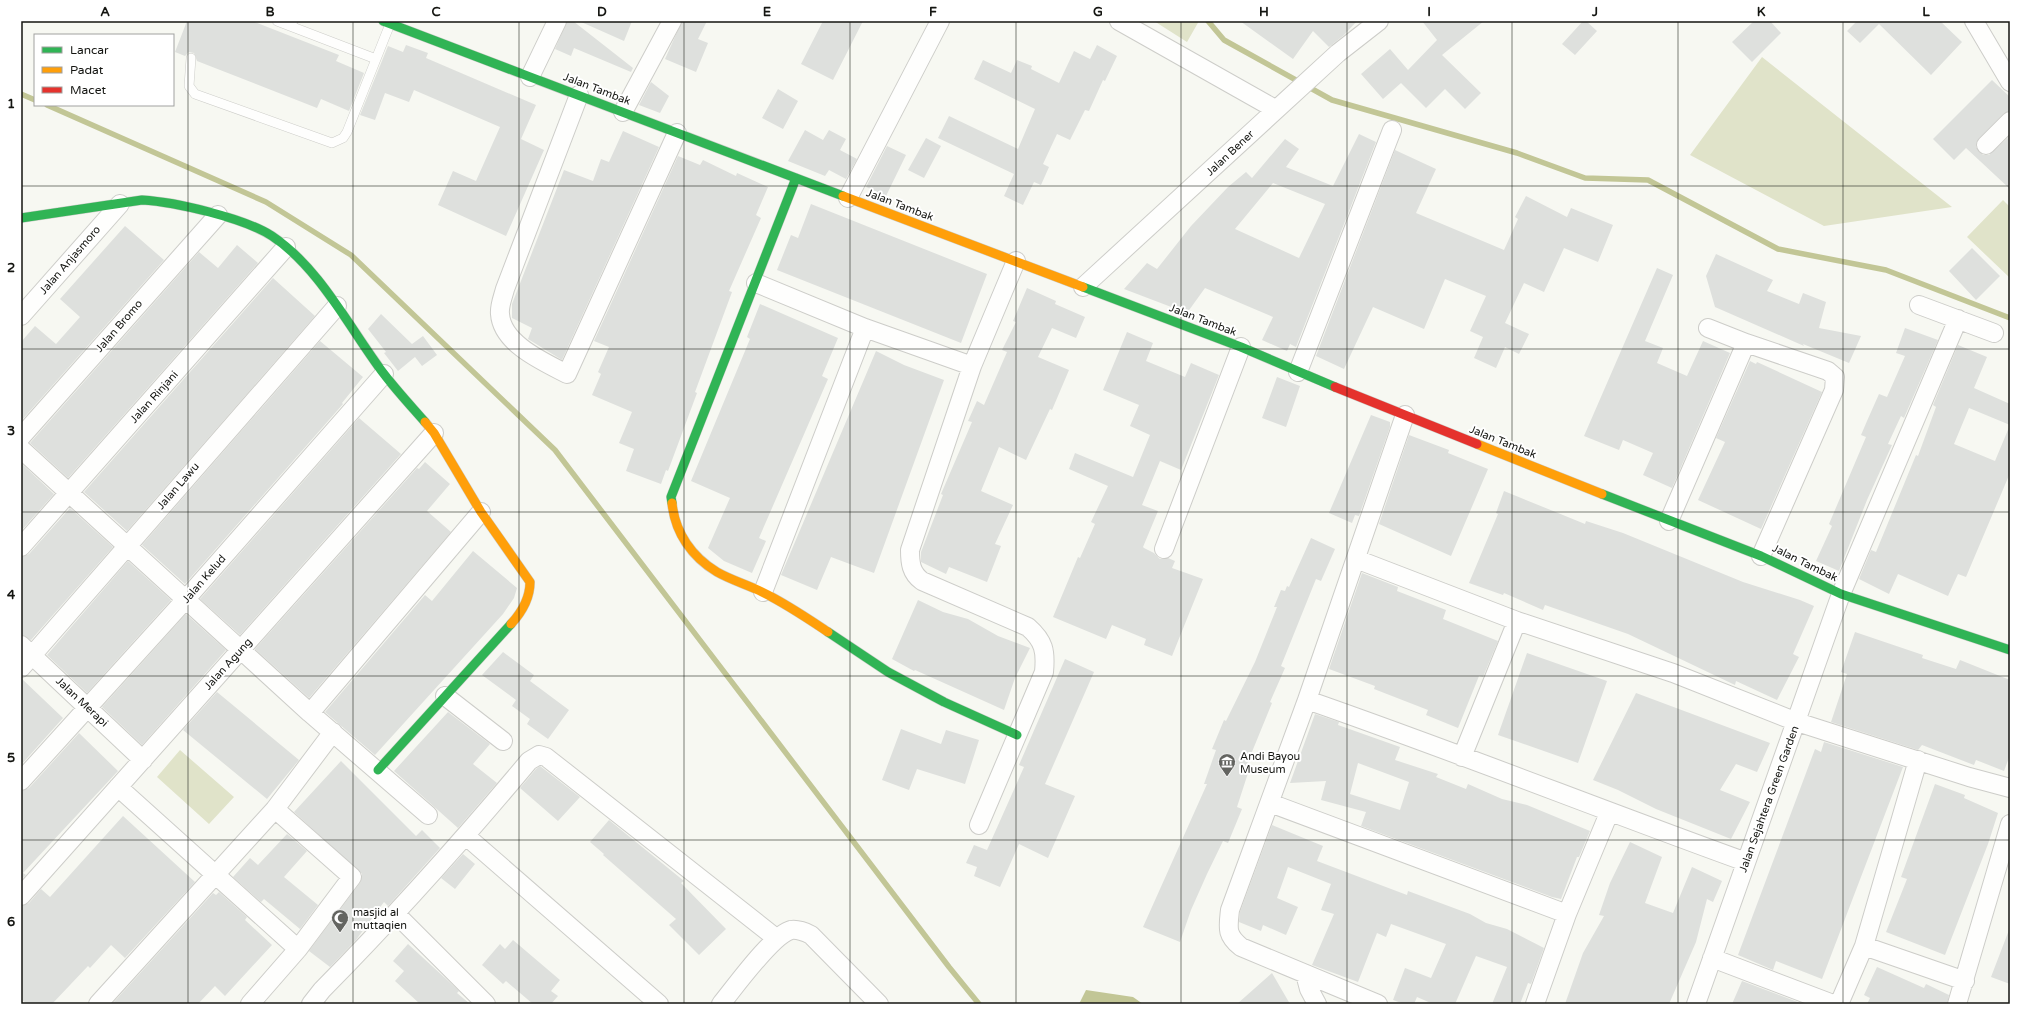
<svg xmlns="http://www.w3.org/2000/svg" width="2031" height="1025" viewBox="0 0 2031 1025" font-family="'Varela Round',sans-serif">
	<rect width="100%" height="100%" fill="#f7f8f2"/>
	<path fill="#e0e3c9" d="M1154,21H1199L1187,42Z
		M1762,57L1952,207L1824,226L1690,155Z
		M2003,200L2010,207V278L1967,237Z
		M180,750L234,797L209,824L157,777Z"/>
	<path fill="#c2c696" d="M1086,990L1133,997L1143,1004H1079Z"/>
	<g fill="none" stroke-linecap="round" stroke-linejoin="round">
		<path stroke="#c2c696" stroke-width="5.5" d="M1208,21L1224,40L1332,100L1517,153L1585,178L1648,180L1778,249L1886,270L2010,318
			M21,94L35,100
			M47,105L266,202L351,255L555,450L949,967L979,1004"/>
	</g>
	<path fill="#dee0dd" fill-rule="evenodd" d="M187,21H252L339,55L336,61L364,73L349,111L321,99L317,108L197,61L194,53L189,52L185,56L175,52Z
		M567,21H573L633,68L631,72L574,48L571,56L555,49Z
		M579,21H632L624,41Z
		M682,21H707L698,39L708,43L696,72L665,59Z
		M823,21H863L833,80L801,64Z
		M1240,21H1357L1344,35L1329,47L1313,31L1293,59Z
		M1422,21H1484L1442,55L1481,93L1465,109L1445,89L1426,108L1401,83L1383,99L1361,74L1390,49L1408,70L1437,40Z
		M1583,21H1586L1597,31L1575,55L1562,44Z
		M1754,21H1770L1781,33L1752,62L1732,42Z
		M1857,21H1940L1962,42L1931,75L1879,24L1860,43L1847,31Z
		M406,45L428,53L426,58L536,105L521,139L544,150L506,236L438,205L453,171L476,181L500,127L414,90L409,102L385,93L375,120L360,115L388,46L403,52Z
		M1097,45L1117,56L1105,81L1103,80L1089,111L1085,110L1070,140L1057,134L1043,164L1049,167L1041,185L1034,182L1023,205L1004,196L1014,174L938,138L949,116L1018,149L1035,109L974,79L983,60L1011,73L1017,60L1032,66L1031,69L1059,83L1074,51L1090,59Z
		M1992,80L2010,97V111L2003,114L1979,138L1976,147L1983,155H1989L2010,136V189L1966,148L1954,160L1933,139Z
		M651,82L669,96L660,113L639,105Z
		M778,89L798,101L783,129L762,118Z
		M805,130L823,140L829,130L846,139L840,150L857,159L846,179L829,170L825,176L788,161Z
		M623,131L659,147L562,360L528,339L532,328L512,318V304L564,170L593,181L601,159L609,162Z
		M1359,134L1376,142L1296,347L1290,344L1287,351L1262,340L1273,317L1205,288L1187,313L1124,289L1147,263L1157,269L1191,226L1228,187L1246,172L1252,178L1285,139L1299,149L1286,167L1333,186ZM1273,183L1325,204L1299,258L1235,229Z
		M926,138L941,146L924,178L908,170Z
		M887,146L906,155L886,196L866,187Z
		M1395,150L1436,169L1416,213L1504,250L1518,219L1515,217L1526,196L1567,217L1571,208L1613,225L1598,262L1564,248L1544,292L1524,283L1505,323L1529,334L1519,354L1505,347L1496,368L1474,358L1483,337L1470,331L1486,296L1445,279L1424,329L1373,307L1344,369L1316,356Z
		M678,156L700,165L703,160L736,176L737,173L768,187L756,215L761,218L729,291L732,292L695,392L697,393L668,471L666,470L661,484L626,471L634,449L619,443L632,412L592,395L601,374L598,372L609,347L594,341Z
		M811,204L987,274L961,343L777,270L791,235L798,238Z
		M125,226L164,260L21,421V342L35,326L56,344L80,317L60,299Z
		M237,245L258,263L68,478L30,443L199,252L218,268Z
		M1972,248L2000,276L1976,300L1949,271Z
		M1716,254L1773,280L1767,291L1799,304L1803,293L1826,302L1819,328L1861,336L1849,363L1803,344L1804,346L1715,307L1706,276Z
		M1657,268L1673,275L1645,341L1663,348L1657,363L1687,376L1703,341L1730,353L1672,488L1643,475L1653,453L1623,440L1619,450L1584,436Z
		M273,278L315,316L127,531L84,492Z
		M1027,288L1056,301L1055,304L1085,317L1076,338L1052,328L1038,357L1069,370L1052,410L1050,409L1026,460L999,447L981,491L1013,505L995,544L1001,546L987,582L949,567L946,574L921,562V552L943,495L941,494L972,422L968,421L977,401L984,405L1007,352L1002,350L1016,322L1013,321Z
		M760,304L838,338L822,376L828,379L759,538L766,541L752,573L724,561L708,548L730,498L691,481L750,339L747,337Z
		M381,314L412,344L423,336L437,355L422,366L415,357L398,371L384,353L386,352L368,329Z
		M1905,328L1938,340L1904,418L1901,416L1888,444L1892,445L1867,500L1839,571L1816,561L1832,526L1829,524L1866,437L1861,435L1867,421L1879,394L1887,397L1905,356L1896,353Z
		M1127,332L1153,343L1146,361L1185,377L1191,363L1219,375L1181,470L1160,461L1142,505L1158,511L1143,547L1144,548L1154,553L1160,559L1168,558L1175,561L1172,568L1203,579L1172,656L1144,645L1146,639L1112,625L1106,639L1053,617L1078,557L1080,558L1095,524L1091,522L1108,486L1069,469L1075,453L1133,477L1150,435L1130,426L1139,405L1103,390Z
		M320,341L363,377L342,403L343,404L185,584L142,545Z
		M1958,345L1987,357L1974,388L2010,404V473L1966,577L1958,574L1948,596L1898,574L1889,594L1859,579L1871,550L1876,552L1916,455L1918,456L1936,407L1933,405ZM1969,408L2010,425L1995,461L1954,444Z
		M876,351L904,365L944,380L874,573L831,557L817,590L781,575Z
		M1750,361L1756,364L1757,362L1822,392L1761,529L1698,500L1725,442L1716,438Z
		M1277,377L1300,386L1286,427L1262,418Z
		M1371,415L1390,422V427L1359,516L1355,515L1352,523L1329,513Z
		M359,418L401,454L240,635L200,599Z
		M1409,435L1449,450L1448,453L1488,469L1451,556L1379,524Z
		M425,462L450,484L427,511L451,532L309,698L255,649L417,468L419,469Z
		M21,463L54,494L21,531Z
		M1504,491L1585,524L1586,521L1623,533L1743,582L1800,600L1814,606L1793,654L1799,657L1777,700L1736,681L1735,685L1628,634L1545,605L1543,610L1504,593L1503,595L1469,583L1498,514L1496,513Z
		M70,508L113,547L31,640L21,635V557L29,554Z
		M1311,538L1335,549L1321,581L1316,579L1281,666L1285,668L1270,702L1272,703L1245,769L1249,770L1237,807L1242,809L1228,843L1223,841L1207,874L1191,910L1180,942L1143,927L1207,784H1204L1216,750L1212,749L1224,720L1226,721L1255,662L1277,607H1274L1281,590L1285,591L1287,586L1289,587Z
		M473,551L517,588L514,598L503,614L375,755L325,712L425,595L432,601Z
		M128,561L171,600L87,693L47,655Z
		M1362,573L1398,587L1397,591L1446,610L1443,619L1498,641L1483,677L1479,676L1458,728L1426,715L1428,710L1374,689L1375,686L1329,669Z
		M918,600L943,612L968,619L998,636L1030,648L1015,678L1004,710L915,670L914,671L892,659Z
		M186,614L226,650L142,745L102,707Z
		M1855,632L1923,655L1922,658L1956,669L1960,660L2010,680V755L2004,771L1976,760L1974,765L1922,745L1918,750L1831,722L1847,674L1841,672Z
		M503,652L534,675L530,681L569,710L548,739L527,724L530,719L512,706L516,700L482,675Z
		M1527,653L1607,681L1578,763L1498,735Z
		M1065,659L1094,672L1045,784L1075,796L1048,858L1019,844L1000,887L974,876L977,867L966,863L974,845L987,850L1024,767L1019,765Z
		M21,678L63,718L21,765Z
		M217,692L299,760L267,799L183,730Z
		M1636,693L1770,743L1757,772L1736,764L1720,790L1750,802L1731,839L1656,809L1618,790L1593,780Z
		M448,712L490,744L473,764L497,783L458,828L394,771Z
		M1315,714L1339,722L1338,725L1400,747L1395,760L1438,774L1436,777L1466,789L1468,784L1502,799L1527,805L1590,831L1579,857H1577L1561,899L1552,897L1361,826L1366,812L1321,800L1326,781L1290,783ZM1358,763L1409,782L1400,810L1350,794Z
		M901,729L941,744L946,730L979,740L965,784L917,769L909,790L882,780Z
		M79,733L118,771L23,873L26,875L21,880V791L29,788Z
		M1824,742L1903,767L1822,979L1776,961L1773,970L1738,955L1815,749L1821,752Z
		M341,761L416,836L422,830L440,848L388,906L384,902L356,940L330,967L309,951L360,883L362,874L294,812Z
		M540,766L580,797L558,821L520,788L536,769Z
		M1935,784L1965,795L1964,798L1998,813L1988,844L1945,955L1886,932L1907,879L1901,877Z
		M123,816L195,882L125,958L111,945L90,968L88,966L52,1004H27L21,999V906L29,903L41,889L50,897Z
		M609,820L684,881L681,883L726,929L699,955L669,925L676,919L603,855L604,854L590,842Z
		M1272,825L1323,846L1317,861L1407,895L1408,891L1470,914L1486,923L1507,929L1544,948L1531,984L1528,983L1520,1004H1492L1507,967L1476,956L1455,1004H1433L1417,997L1414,1004H1404L1393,1000L1405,968L1431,978L1446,944L1391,924L1386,937L1377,933L1358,982L1312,965L1334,914L1321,910L1331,884L1288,867L1277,898L1298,907L1286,935L1263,925L1261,931L1239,922L1240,912Z
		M287,834L307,851L284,877L318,905L300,929L264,899L261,902L233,877L250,858L258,865Z
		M1630,842L1662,857L1645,903L1673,913L1692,867L1722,881L1713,902L1707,899L1696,942L1669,1004H1565L1583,953L1604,916L1599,915L1610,883Z
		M463,854L475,864L455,889L441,878Z
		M219,892L247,917L245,920L272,945L225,996L215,986L198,1004H112L213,893L216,895Z
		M2009,930H2010V984L1991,977Z
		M513,940L560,980L551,991L558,996L551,1004H533L506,981L503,984L482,965L500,944L505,949Z
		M408,944L444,977L459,991L457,993L470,1004H420L395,981L404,971L393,961Z
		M1877,967L1924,988L1926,984L1949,995L1947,1004H1867L1870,998L1864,995Z
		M1272,973L1290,1004H1237Z
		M1742,981L1803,1004H1732Z"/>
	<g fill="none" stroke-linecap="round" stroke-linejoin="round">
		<g stroke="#cdcdc9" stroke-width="10">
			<path id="lane" d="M277,21L290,26L293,21
				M290,26L376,59
				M191,58L189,86L195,94L332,143L343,138L347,132L390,24"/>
		</g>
		<g stroke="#cdcdc9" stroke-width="20">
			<path id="street" d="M1119,21L1275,109
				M1974,21L2010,82
				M530,77L557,21
				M579,95L505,289C503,297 499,306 500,314C502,344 544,362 567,374L677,133
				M623,112L672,21
				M1986,145L2010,121
				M848,198L940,21
				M756,283L865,328L972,366
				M1083,287L1338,53L1379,21
				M1919,305L1994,333
				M21,316L120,204
				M1746,343L1828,371L1835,377L1834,390L1761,556
				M1298,372L1392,130
				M21,437L218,215
				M21,449L310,713L428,815
				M1669,521L1746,343L1708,328
				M21,547L286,247
				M1164,549L1241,347
				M1356,559L1517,621L1673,673L1797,722L1969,777L2010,788
				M763,592L865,328
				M21,645L143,760
				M21,668L337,306
				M445,696L503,741
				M1307,700C1454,751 1599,809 1746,862
				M310,713L481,512
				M1462,757L1517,621
				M21,781L186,599L384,374
				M118,787L298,949L352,877L275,809
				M1270,803L1567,914
				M979,825L1044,672C1046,651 1044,641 1028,627L922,581C911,573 910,563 910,550L972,366L1016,261
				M466,836L659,1004
				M21,896L434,433
				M396,914L486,1004
				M1864,946L1965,981
				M1712,958L1833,1004
				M1305,974L1309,989L1317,1004
				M98,1004L275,809L333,732
				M250,1004L298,949
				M311,1004L322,990C395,916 463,840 529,761L539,755L546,757L776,938
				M721,1004C735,987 772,935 791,930C797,929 806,932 811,935L879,1004
				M1378,1004L1241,947C1226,935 1228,928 1230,910L1307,700L1405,415
				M1535,1004L1567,914L1609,813
				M1696,1004L1841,594L1958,319
				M1839,1004L1864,946L1918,760
				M1957,1004L2010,824"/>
		</g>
		<g stroke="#cdcdc9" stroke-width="10">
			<path id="fast" d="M383,21L843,196
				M21,218L142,200C176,202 244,218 272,236C320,268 350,329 384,374C397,391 411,406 425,422
				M1083,287L1241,347L1335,387
				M1602,494L1761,556L1841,594L2010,650
				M672,503L671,497L796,178
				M828,632L888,672L944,702L1017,735
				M378,770L511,624"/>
		</g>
		<g stroke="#cdcdc9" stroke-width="10">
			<path id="slow" d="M843,196L1083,287
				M425,422L434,433L481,512L530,582C530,599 522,612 511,624
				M1477,444L1602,494
				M672,503C675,533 692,557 717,572C731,580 748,585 762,592C785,603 807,618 828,632"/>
		</g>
		<g stroke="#cdcdc9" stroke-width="10">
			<path id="jam" d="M1335,387L1477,444"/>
		</g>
		<use href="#lane" stroke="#fefefd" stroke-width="9"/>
		<use href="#street" stroke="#fefefd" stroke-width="18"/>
		<use href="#fast" stroke="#30b455" stroke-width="9"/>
		<use href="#slow" stroke="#ff9f0a" stroke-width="9"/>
		<use href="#jam" stroke="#e5322d" stroke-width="9"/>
	</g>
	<path fill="none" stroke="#141511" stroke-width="1" stroke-opacity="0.55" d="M188,21V1004M353,21V1004M519,21V1004M684,21V1004M850,21V1004M1016,21V1004M1181,21V1004M1347,21V1004M1512,21V1004M1678,21V1004M1843,21V1004M21,186H2010M21,349H2010M21,512H2010M21,676H2010M21,840H2010"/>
	<defs>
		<g id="museum-pin" transform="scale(0.9)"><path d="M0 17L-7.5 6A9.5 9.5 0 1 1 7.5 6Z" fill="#636460" stroke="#fff"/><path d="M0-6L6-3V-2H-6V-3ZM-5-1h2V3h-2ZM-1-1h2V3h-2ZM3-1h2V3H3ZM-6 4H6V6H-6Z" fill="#fff"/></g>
		<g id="mosque-pin" transform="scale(0.9)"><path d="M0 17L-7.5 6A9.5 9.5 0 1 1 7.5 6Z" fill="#636460" stroke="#fff"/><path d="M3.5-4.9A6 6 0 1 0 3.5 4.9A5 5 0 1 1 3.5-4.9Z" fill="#fff"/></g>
	</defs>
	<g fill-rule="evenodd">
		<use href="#museum-pin" x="1227" y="762"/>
		<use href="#mosque-pin" x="340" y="918"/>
	</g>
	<g text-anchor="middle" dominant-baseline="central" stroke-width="4" stroke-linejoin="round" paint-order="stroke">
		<g font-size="11" fill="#141511" stroke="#fff">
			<text transform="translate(597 89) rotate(21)">Jalan Tambak</text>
			<text transform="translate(1230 153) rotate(-43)">Jalan Bener</text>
			<text transform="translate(900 205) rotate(21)">Jalan Tambak</text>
			<text transform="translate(70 260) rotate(-49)">Jalan Anjasmoro</text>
			<text transform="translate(1203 320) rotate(21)">Jalan Tambak</text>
			<text transform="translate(119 326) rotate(-49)">Jalan Bromo</text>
			<text transform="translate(154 397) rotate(-48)">Jalan Rinjani</text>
			<text transform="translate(1503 442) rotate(22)">Jalan Tambak</text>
			<text transform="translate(178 486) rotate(-49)">Jalan Lawu</text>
			<text transform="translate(1805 563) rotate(26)">Jalan Tambak</text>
			<text transform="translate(204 579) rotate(-49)">Jalan Kelud</text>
			<text transform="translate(228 664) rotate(-48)">Jalan Agung</text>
			<text transform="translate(82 702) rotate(43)">Jalan Merapi</text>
			<text transform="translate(1769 799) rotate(-70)">Jalan Sejahtera Green Garden</text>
		</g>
		<g font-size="11" fill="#141511" stroke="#fff" text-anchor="start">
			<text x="1240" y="756">Andi Bayou<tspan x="1240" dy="13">Museum</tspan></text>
			<text x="353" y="912">masjid al<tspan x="353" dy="13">muttaqien</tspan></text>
		</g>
	</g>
	<rect width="2031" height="1025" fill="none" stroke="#ffffff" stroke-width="44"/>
	<rect x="34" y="34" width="140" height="72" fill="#ffffff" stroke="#a1a1a0"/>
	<rect x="42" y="47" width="20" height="6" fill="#30b455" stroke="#a1a1a0"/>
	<text x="70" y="54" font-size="12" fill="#141511">Lancar</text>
	<rect x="42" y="67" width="20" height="6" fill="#ff9f0a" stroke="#a1a1a0"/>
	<text x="70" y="74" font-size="12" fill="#141511">Padat</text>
	<rect x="42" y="87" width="20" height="6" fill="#e5322d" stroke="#a1a1a0"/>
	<text x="70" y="94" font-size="12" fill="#141511">Macet</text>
	<rect x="22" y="22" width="1987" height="981" fill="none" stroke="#141511" stroke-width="1.5"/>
	<g font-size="13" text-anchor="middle" font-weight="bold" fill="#141511">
		<text x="105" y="16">A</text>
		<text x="270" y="16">B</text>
		<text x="436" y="16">C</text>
		<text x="602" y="16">D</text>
		<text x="767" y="16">E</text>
		<text x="933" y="16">F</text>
		<text x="1098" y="16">G</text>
		<text x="1264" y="16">H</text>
		<text x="1429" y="16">I</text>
		<text x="1595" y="16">J</text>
		<text x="1761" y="16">K</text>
		<text x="1926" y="16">L</text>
		<text x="11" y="108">1</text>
		<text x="11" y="272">2</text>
		<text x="11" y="435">3</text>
		<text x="11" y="599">4</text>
		<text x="11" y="762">5</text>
		<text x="11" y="926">6</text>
	</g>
</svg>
